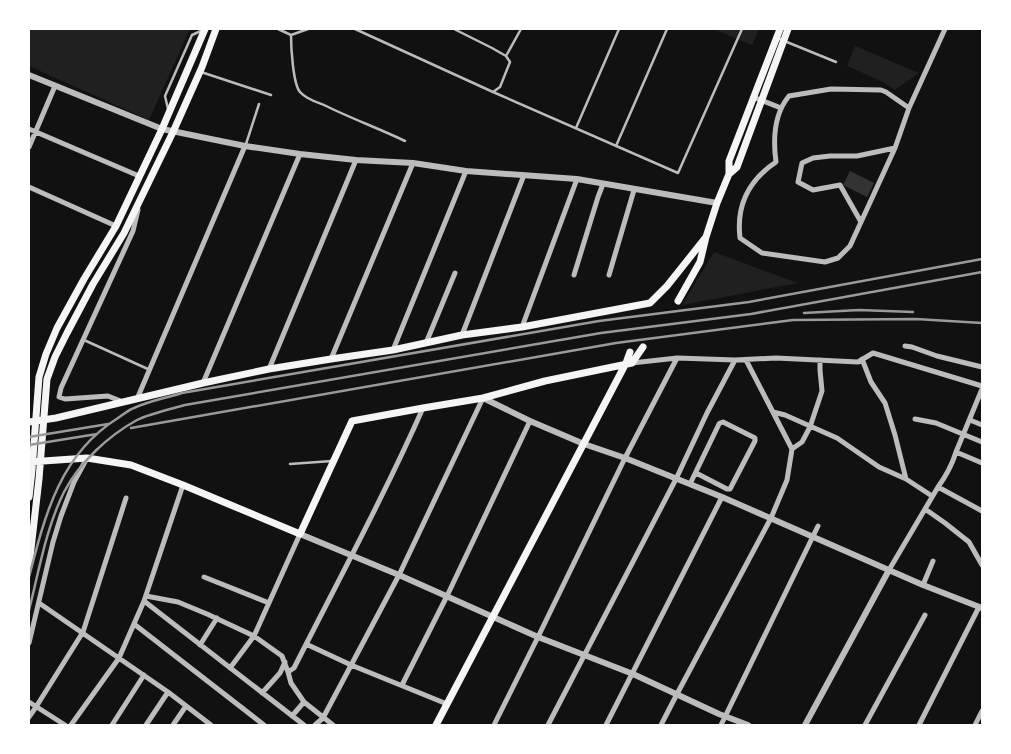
<svg xmlns="http://www.w3.org/2000/svg" width="1011" height="754" viewBox="0 0 1011 754" font-family="'Work Sans',sans-serif">
	<rect width="100%" height="100%" fill="#111"/>
	<path fill="#202020" d="M29,29H190L149,120L29,66Z
		M713,29H759L752,45Z
		M855,46L919,73L895,90L881,81L847,66Z
		M714,252L798,283L682,305Z"/>
	<path fill="#333" d="M850,171L874,183L867,197L843,185Z"/>
	<g fill="none" stroke-linecap="round" stroke-linejoin="round">
		<path stroke="#bcbcbc" stroke-width="2.5" d="M278,29L291,35C291,47 293,84 300,92C306,99 316,102 324,105C350,118 378,128 405,141
			M355,29L493,92L500,87L510,62L506,56L492,48L454,29
			M291,35L308,29
			M777,38L836,62
			M506,56L521,29
			M201,72L271,95
			M493,92L678,173L742,29
			M168,109L165,96L192,35L203,30
			M576,128L619,29
			M246,144L259,104
			M616,146L667,29
			M84,340L150,370
			M290,464L332,461"/>
		<path stroke="#bcbcbc" stroke-width="5" d="M753,97L781,108
			M909,108L886,92L881,90L831,89L789,96C774,114 773,140 776,162C749,180 736,205 740,238L762,253L825,262L838,258L850,246L895,148L909,108L945,29
			M29,129L139,176
			M29,147L55,86
			M29,187L116,226
			M861,222L840,185L813,190L798,182L802,163L813,158L830,156H857L895,148
			M574,275L598,197L603,184
			M609,275L634,190
			M522,327L577,179
			M462,335L524,175
			M426,343L455,273
			M905,346L912,347L937,356L982,367
			M393,350L466,171
			M331,359L413,163
			M862,359L871,382L885,403L895,435L906,479
			M632,363L677,358L735,360L776,358L858,362L873,353L982,386
			M269,369L356,160
			M203,383L300,154
			M137,399L245,146
			M123,402L108,396L65,399L59,397L61,388L133,231L138,210
			M773,412L785,415L837,438L879,467L906,479L932,496
			M915,419L936,423L982,442
			M970,420L982,425
			M792,449L802,442L810,427L822,391L820,370V360
			M956,452L982,389
			M690,484L719,424L720,423L723,422L755,438V441L730,489H727L696,473
			M938,487L982,511
			M925,509L945,523L969,542L982,565
			M889,570L938,487C946,476 952,465 956,452L982,463
			M204,577L269,603
			M923,585L933,561
			M146,596L178,602L207,614L254,636L282,656L288,672L291,683L304,702L333,725
			M144,601L304,725
			M39,603L168,692L211,725
			M134,624L264,725
			M29,643L53,542L61,516L74,482L87,458
			M306,644L351,665L447,704
			M200,645L217,618
			M230,668L254,636L300,534
			M288,672L294,668C338,581 384,496 423,408
			M402,685L447,596L530,421
			M262,693L280,673L285,662
			M29,702L65,725
			M292,716L304,702
			M29,717L36,707L83,632L126,498
			M71,725L119,658L144,601L183,485
			M112,725L144,675
			M146,725L168,692
			M173,725L186,706
			M315,725L323,718L399,575L483,398
			M494,725L538,637L625,458L677,358
			M548,725L676,479L707,413L735,360
			M606,725L722,497
			M661,725L677,694L771,518L787,480L792,449L746,360
			M721,725L818,526
			M865,725L925,615
			M919,725L979,607
			M975,725L982,711"/>
		<path stroke="#bcbcbc" stroke-width="6" d="M29,75L162,129L245,146L300,154L356,160L413,163L466,171L577,179L717,203
			M483,398L530,421L584,444L625,458L722,497L923,585L982,608
			M300,534L399,575L538,637L633,674L719,714L748,725
			M805,725L889,570"/>
		<path stroke="#f5f5f5" stroke-width="7" d="M729,174L737,167L788,29
			M678,301L700,262L706,237L717,203L729,174V161L780,29
			M29,422L56,418L203,383L269,369L331,359L393,350L462,335L522,327L650,303L667,286L706,237
			M29,462L87,458L131,465L183,485L300,534L352,421L423,408L483,398L545,381L632,363L643,347
			M29,497L32,470L39,377L46,354L57,328L84,279L116,226L162,129L205,29
			M29,566L39,479L47,379L55,357L67,333L93,284L124,233L173,132L202,67L216,29
			M436,725L626,363L630,352"/>
		<path stroke="#9a9a9a" stroke-width="2.5" d="M804,313L859,310L913,312
			M131,428L616,343L793,320L916,319L982,323
			M29,437L108,424
			M29,445L97,434
			M29,577C45,515 60,454 118,418C123,415 128,410 134,408C149,401 166,398 182,393L599,321L749,302L982,259
			M29,610C39,571 46,528 64,492C80,462 108,436 137,420C149,414 171,409 185,405L601,333L751,314L982,272"/>
	</g>
	<rect width="1011" height="754" fill="none" stroke="#ffffff" stroke-width="60"/>
</svg>
